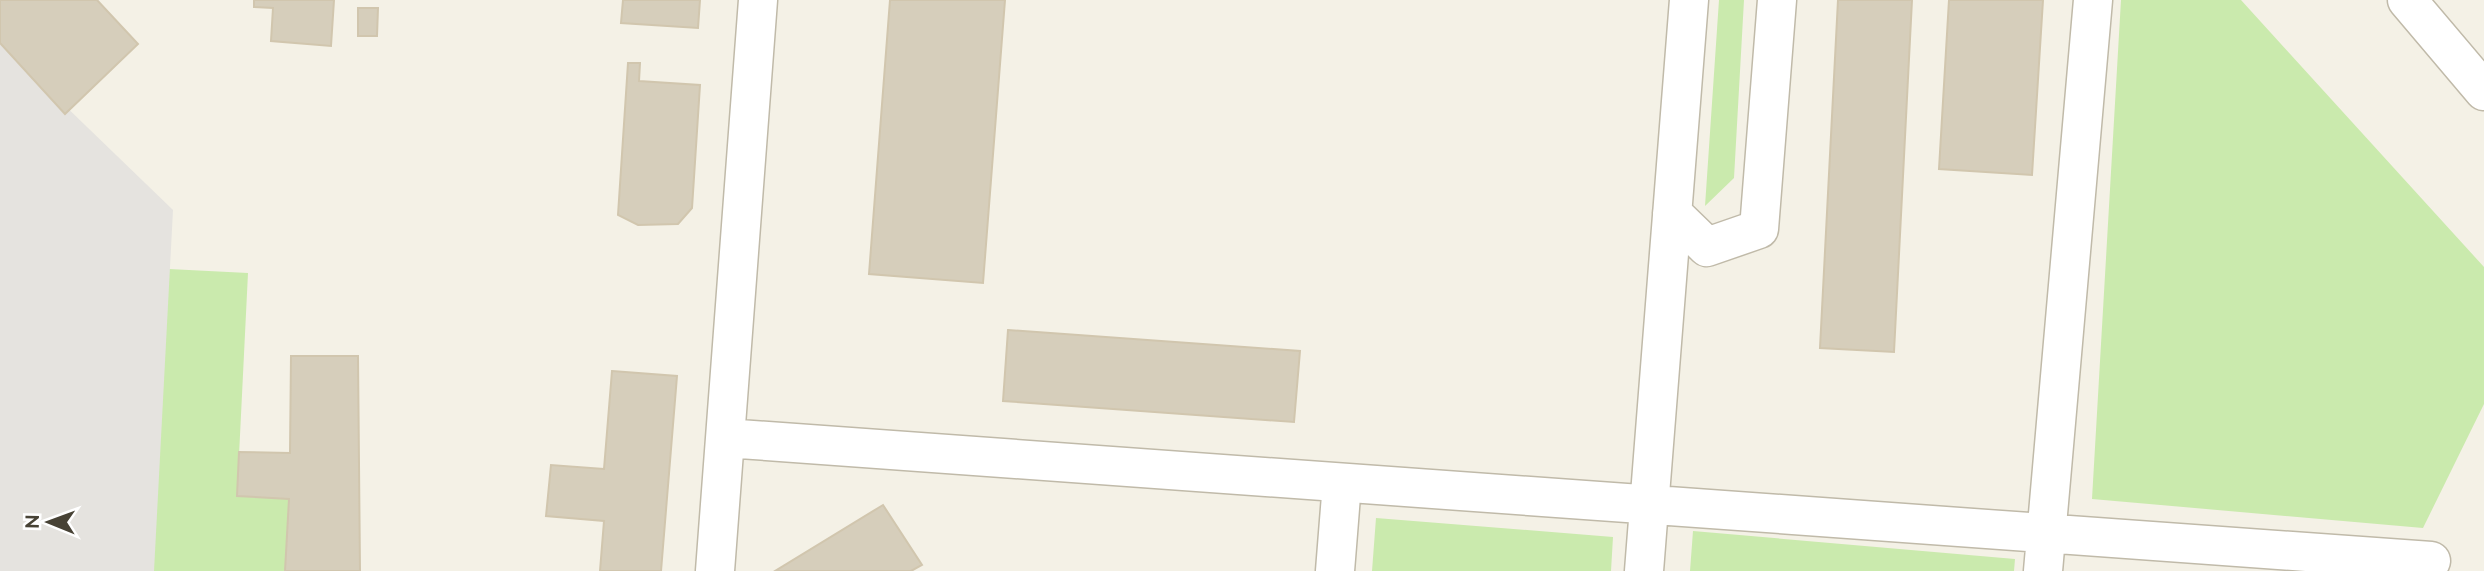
<svg xmlns="http://www.w3.org/2000/svg" width="2484" height="571" viewBox="0 0 2484 571" font-family="Raleway,sans-serif">
	<rect width="100%" height="100%" fill="#f4f1e6"/>
	<path fill="#caeaad" d="M1719,0H1744L1734,178L1705,206Z
		M2121,0H2241L2484,267V404L2423,528L2092,499Z
		M169,269L248,273L237,496L289,499L285,571H153Z
		M1376,518L1613,537L1611,571H1372Z
		M1693,531L2015,559L2014,571H1690Z"/>
	<path fill="#e5e3df" d="M0,43L173,210L154,571H0Z"/>
	<path fill="#d6cebb" stroke="#d1c6ae" stroke-width="2" d="M0,0H97L138,44L65,114L0,43Z
		M254,0H334L331,46L271,41L273,8L254,7Z
		M623,0H700L698,28L621,23Z
		M890,0H1005L983,283L869,274Z
		M1838,0H1912L1894,352L1820,348Z
		M1949,0H2043L2032,175L1939,169Z
		M358,8H378L377,36H358Z
		M628,63H640L639,81L700,85L692,208L678,224L638,225L618,215Z
		M1008,330L1300,351L1294,422L1003,401Z
		M291,356H358L360,571H285L289,499L237,496L239,452L290,453Z
		M612,371L677,376L661,571H600L604,521L546,516L551,465L604,469Z
		M883,505L922,565L911,571H775Z"/>
	<g fill="none" stroke-linecap="round" stroke-linejoin="round">
		<g stroke="#c0baa9" stroke-width="41">
			<path id="minor" d="M2407,0L2484,91
				M1672,213L1707,247L1759,229L1777,0
				M725,438L2431,561
				M715,571L758,0
				M1335,571L1342,483
				M1644,571L1689,0
				M2043,571L2093,0"/>
		</g>
		<use href="#minor" stroke="#fff" stroke-width="38"/>
	</g>
	<g transform="translate(49 522) rotate(271)" stroke="#ffffff" stroke-width="5" paint-order="stroke">
	<path d="M0-5L12 26L0 18L-12 26Z" fill="#474235"/>
	<text y="-10" font-size="19" font-weight="bold" text-anchor="middle" fill="#474235">N</text>
	</g>
</svg>
